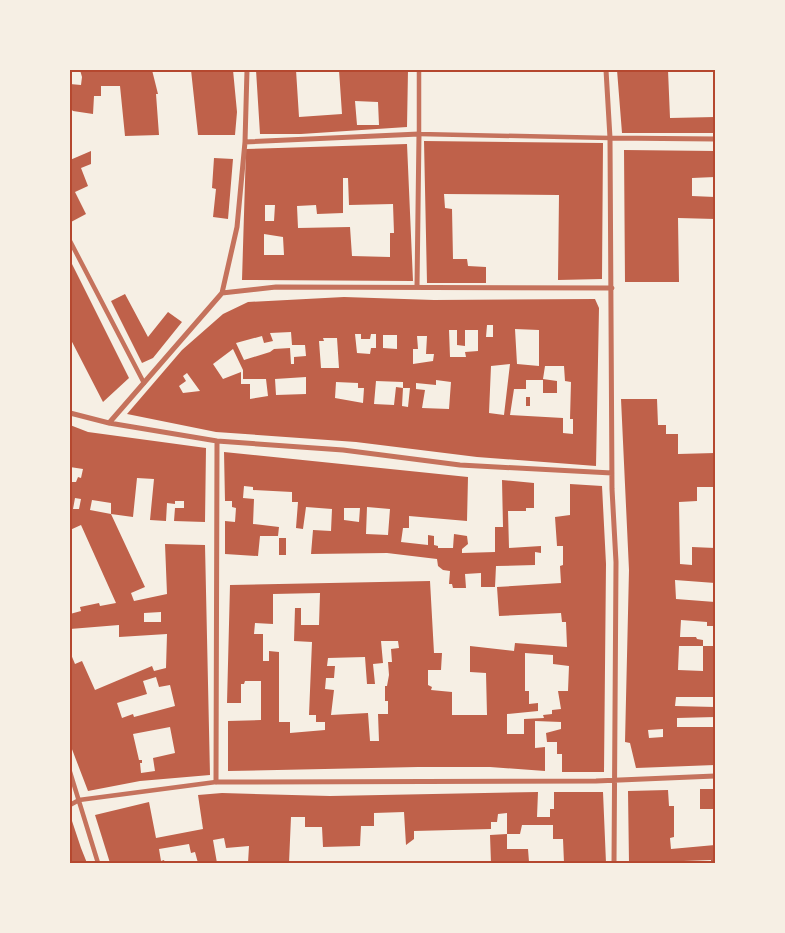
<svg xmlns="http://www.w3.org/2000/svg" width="785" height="933" viewBox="0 0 785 933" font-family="'Playfair Display',serif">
	<rect width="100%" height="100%" fill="#f6efe4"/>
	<path fill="#bf614a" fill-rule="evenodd" d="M80,70H152L158,94H156L159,135L125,136L120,86H101V96H94L93,114L73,111L70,108V84L81,85L82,77Z
		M191,70H233L237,112L235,135H198Z
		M256,70H296L299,117L342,114L339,70H408L407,127L301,134H260ZM355,101L378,102L379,125H357Z
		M617,70H668L670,118L715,117V133H622Z
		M424,141L603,143L602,279L558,280L559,195L444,194L445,208L452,209L453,259H467L468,266L486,267V283H427Z
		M407,144L413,281L242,280L246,149ZM343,178H348L349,205L393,204L394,233H390V257L352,256L350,227L298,228L297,206L316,205L317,214L343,213ZM265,205H275L274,221H265ZM264,234L283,237L284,255H264Z
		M624,150L715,151V177L692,178V196L715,197V219L678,218L679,282H625Z
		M91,151V164L81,168L88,186L75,192L86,214L71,222L70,160Z
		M214,158L233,159L228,219L213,217L216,189L212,188Z
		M70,260L129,378L103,402L70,338Z
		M125,294L148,337L168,312L182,322L153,358L142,363L111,301Z
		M344,297L434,300L595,299L599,308L596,466L477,457L356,442L216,432L127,414L182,350L223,314L248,302ZM487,325H493V337H486ZM515,329L539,330V366L517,364ZM449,330H457V345L465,346V330H478V351L465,352L466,357H450ZM291,332L292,345H305L306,356L294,357V364H291L290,348L274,349L270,352L244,360L236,343L262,336L264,343L273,341L270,333ZM355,334H361V339H370L371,334H376V348H371L370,354L357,353ZM383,335H397V349L383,348ZM417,336H427L426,354H434L433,361L413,364V349H418ZM323,338H337L339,368H321L319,341H324ZM233,349L243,370V379H266L268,396L250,399V384H241V372L223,379L213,364ZM510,364L504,415L489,413L491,366ZM545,366H564L565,381L571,382L570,419H573V434L563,433V418L510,415L514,389H526V380H543V393H557V381L543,379ZM187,373L200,391L183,393L179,386L186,381L183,376ZM306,377V394L276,395L275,379ZM436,380L451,382L449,409L422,408L425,390L416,389V383L436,385ZM376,381L403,382V388H410L408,407L402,406L403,388L396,387L394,405L374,404ZM336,382L358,383V388H364L363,403L335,398Z
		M526,397H530V406H526Z
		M621,399H657L658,425H666V434H678V454L715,453V487H697V501L679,502L680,564L692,565V547L715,548V583L675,580L676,599L715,602V626H707V622L681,620L680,637H696L697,639L703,640V646H679L678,670L703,671V646H715V697H676L675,706L715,707V717L677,718V727H715V765L636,768L630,743L625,742L629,570ZM663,729V737L649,738L648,730Z
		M70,425L88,432L206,448L205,522L174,521L175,508H184V501H175V504L167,503L166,521L150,520L154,479L137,478L133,517L111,514V503L92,500L90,510L111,514L145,587L131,593L134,601L167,594L165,544L205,545L210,775L140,781L88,791L70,744V652L75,664L82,661L95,690L152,666L154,671L166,668L167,634L119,637V625L70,629V614L81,611L80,607L99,603L100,606L116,603L81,525L70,530V482H76L78,477L81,478L83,469L70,467ZM75,498L81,499L79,509H73ZM161,612V622H144V613ZM156,677L159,687L170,685L175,706L134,717L133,714L122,718L117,703L147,694L143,681ZM170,727L175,753L153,758L155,771L141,773L140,763H142V760H139L133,734Z
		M224,452L468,477L467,521L409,516V528H403L401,542L428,545V535L434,536V545L438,546V548H453L454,534L467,536L468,544L462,549V553L495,552V527H503L502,480L534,483V508H526V511H508L509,548L541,546V553L535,552V565L496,566L495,587H481V573L465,574L466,588H453L452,584H449L450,571L443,570L438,566L437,559L387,553L311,554L313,530L331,531L332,509L306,507L303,529L296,528L298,502H292V492L253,490V487L244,486L243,498L254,499L253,524L279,527L278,536H260L258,556L225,554V521L235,522L236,508L232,507V501H225ZM367,507L390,509L388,535L366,534ZM344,508H360L359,522L344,520Z
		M570,484L602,486L606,564L604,772H562V754H557V742H547L546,733L561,729V722L535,721V748L545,747V771L490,767H418L228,771V721L261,720V681H245L244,684H241V703H227L230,585L430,581L434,653H442L441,670H428V685L432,687L431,690L452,692V715H487L486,673L470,672V646L514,651L515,643L567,647L566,622H562L561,613L499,616L497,587L561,583L560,566L563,565V546H557L555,517L570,515ZM320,593L319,625H301V608H295L294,641L312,642L309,715H316V722H325V730L290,733V722H279V652L269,651V661H263V634H254L255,623L273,624V594ZM381,641H398L399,648L391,649L392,662H388L389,675L387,686H385V701H388V714H378L379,741H370L368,713L331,715L334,690L325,689L326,678H334L335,666H327L328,658L365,657L367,684H375L373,664L383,663ZM525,653L553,655V664L569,666L568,691H558L561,709L552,710V714L543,715L544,718L524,719V734H507V714L538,711V703L529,704V691H525Z
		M279,538H286V555H279Z
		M700,789H715V809H700Z
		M668,790L669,806H674V837L670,838L671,849L715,845V863H711V860L629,863L628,791Z
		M538,792L537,817H550V809H554V792H603L606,863H564L563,839H553V825H522L520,834H507V813L498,814L497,822H491V829L414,831V839L406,845L404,812L374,813V826H361L360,846L323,847L322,827H305V817H291L289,863H248L249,846L226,848L224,838L213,840L217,863H198L195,852L191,853L189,844L159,849L161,861L164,860L165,863H110L95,815L149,802L156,838L203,829L198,795L222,793L330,796Z
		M72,821L81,848L87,863H70V822Z
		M507,834V849H528L529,862L491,863L490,835Z"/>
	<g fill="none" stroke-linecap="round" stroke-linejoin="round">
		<path stroke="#c5725c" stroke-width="4.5" d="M419,70V134L610,138
			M70,241L144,383
			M70,772L98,863
			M70,805L79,800L216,782"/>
		<path stroke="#c5725c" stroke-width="5" d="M606,70L610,138L612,489L616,562L614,863
			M610,138L715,139
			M245,142L419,134L417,287
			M222,293L276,287L612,288
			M70,413L109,423L217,441L343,450L460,465L612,473
			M109,423L222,293L237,227L245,142L247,70
			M217,441L216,782L596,781L715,776"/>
	</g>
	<rect width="785" height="933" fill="none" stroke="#f6efe4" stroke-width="142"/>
	<rect x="71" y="71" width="643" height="791" fill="none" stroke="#b5482f" stroke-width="2"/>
</svg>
